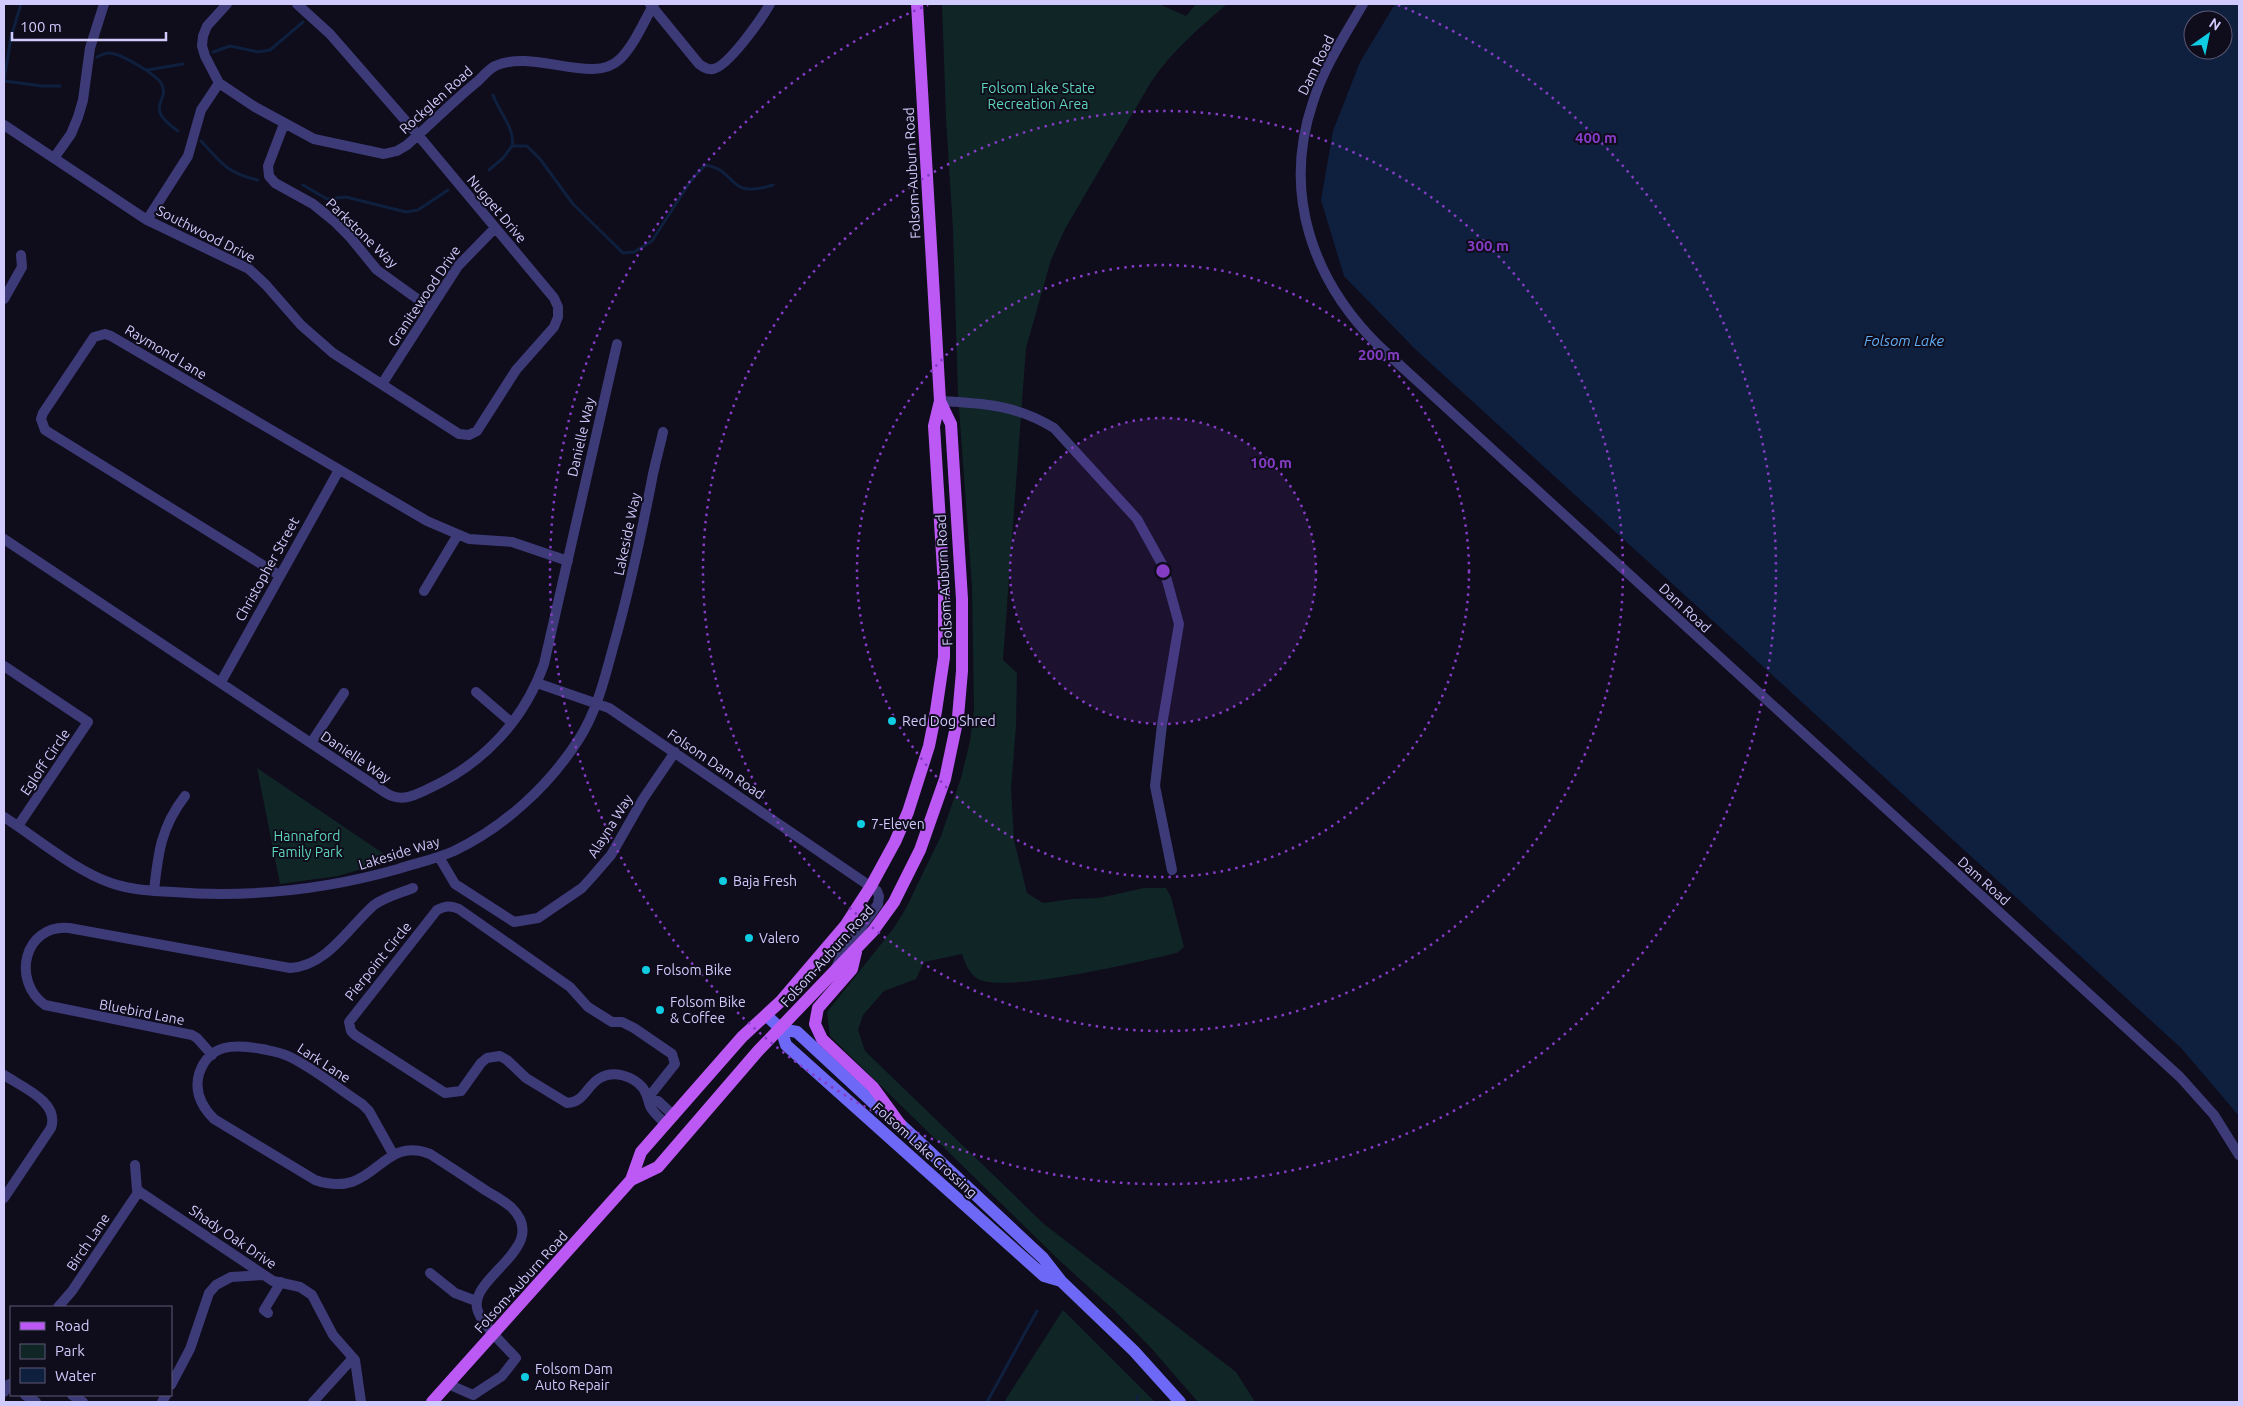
<svg xmlns="http://www.w3.org/2000/svg" width="2243" height="1406" viewBox="0 0 2243 1406" font-family="Ubuntu,sans-serif">
	<rect width="100%" height="100%" fill="#0f0c1c"/>
	<path fill="#102525" d="M942,4H1159L1186,16L1196,4H1227C1199,28 1172,51 1151,82L1065,229L1051,260L1026,348L1003,660L1017,673L1016,726L1011,789L1014,840L1027,893L1043,903L1072,899L1099,898L1144,888H1166L1171,897L1184,947L1177,953C1142,961 1005,994 978,979C969,974 965,963 962,954L924,962L916,979L884,991L863,1015L858,1030L865,1051L1044,1224L1236,1372L1255,1402H1198L1151,1348L1115,1311L1060,1261L830,1036L827,1012L893,929L905,910L941,836L961,778L970,741L974,709L972,586L958,395L953,230L946,118Z
		M257,768L393,860L338,876L280,884Z
		M1063,1310L1155,1402H1004Z"/>
	<path fill="#0e203e" fill-rule="evenodd" d="M1395,4H2239V1116L2181,1048L1415,349L1344,276L1321,200L1333,131L1360,62ZM2193,20H2223V50H2193Z"/>
	<g fill="none" stroke-linecap="round" stroke-linejoin="round">
		<path stroke="#0e203e" stroke-width="3" d="M213,52L230,46L258,52L270,50L303,22
			M97,57C100,56 104,53 108,53C119,52 155,74 161,83C172,102 141,105 178,131
			M147,70L183,64
			M4,81L11,37L21,4
			M4,81L42,86H60
			M493,95C498,110 516,130 512,146
			M201,141C222,163 226,173 258,180
			M489,170L503,158L512,146H527L540,159L573,204L623,253L634,252L652,241L690,182L705,165C739,170 725,200 773,185
			M303,185L327,199L346,197L406,212L418,210L448,190
			M987,1402L1037,1311
			M1137,1402L1138,1396"/>
		<path stroke="#3d3a78" stroke-width="10" d="M227,4L207,26L203,36L202,46L205,56L219,83L255,107L314,139L384,154L397,151L407,145C431,124 453,101 478,81C483,76 489,69 495,66C534,48 593,86 620,59C635,44 644,21 654,4
			M650,4L699,64C703,67 707,70 713,69C728,67 762,18 770,4
			M1363,4C1345,35 1324,67 1313,102C1282,193 1312,280 1379,346L2180,1077L2214,1115L2239,1155
			M284,124L268,166L269,176L275,183L313,204L334,221L350,237L377,270L430,308
			M4,125L147,220L249,269L266,285L301,325L333,353L459,434L469,435L477,431L516,370L554,327L558,317V307L554,298L418,135L330,34L297,4
			M54,158L71,134L78,117L83,100L90,48L104,4
			M147,220L188,156L201,110L219,83
			M4,299L22,267L21,255
			M382,384L458,266L495,228
			M940,401C982,403 1017,405 1054,428L1137,519L1163,566L1179,624L1162,725L1155,786L1172,870
			M4,539L386,793C402,803 415,795 430,788C484,763 524,720 544,664L617,344
			M279,575L45,430L41,419L43,413L94,337L105,334L111,336L427,521L469,539L512,542L568,561
			M424,591L457,536
			M4,666L88,722L18,826
			M221,682L339,470
			M537,683L609,708L877,891L879,896L878,904L842,954L836,968
			M476,692L512,723
			M311,743L344,693
			M4,817C37,838 74,870 111,883C131,890 152,891 173,892C250,898 324,890 398,869C417,863 436,859 454,851C504,827 549,786 579,739C597,711 605,677 614,644C630,588 642,531 653,474C656,460 660,446 663,432
			M439,857L455,884L514,922L538,918L582,888L592,877L611,855L643,799L675,752
			M154,891C158,853 161,827 185,796
			M212,1055L197,1038L192,1035L45,1005C11,981 24,924 69,928L290,968C327,966 348,928 374,905C385,897 400,893 413,888
			M4,1075C22,1087 60,1102 51,1128L4,1198
			M648,1098L675,1064L672,1054L634,1028L622,1022H612L588,1007L570,987L459,909C450,905 445,906 437,910L349,1022L351,1031L355,1035L445,1093L461,1091L481,1063L487,1058L500,1056L507,1060L526,1078L567,1103C585,1102 586,1086 600,1078C614,1070 633,1076 643,1088C647,1094 648,1100 650,1106C653,1113 661,1119 666,1124
			M648,1098L658,1101L674,1116
			M393,1154L369,1111L362,1104C339,1089 312,1067 288,1056C280,1052 271,1051 262,1049C235,1044 209,1043 199,1074C194,1092 202,1107 214,1119L315,1180C376,1201 379,1134 430,1154C449,1166 467,1178 485,1190C493,1195 503,1200 511,1207C552,1247 471,1275 477,1308C479,1322 506,1347 516,1358L502,1376L473,1395L448,1384
			M135,1165L137,1190L273,1281L300,1287L312,1295L333,1335L355,1360L361,1402
			M430,1273L455,1293L476,1301
			M58,1307L72,1291L139,1191
			M268,1313L264,1310L281,1282
			M171,1385L190,1349L209,1293L216,1285L231,1277L264,1275
			M4,1392L9,1384
			M25,1395L36,1402
			M72,1395L83,1402
			M162,1402L166,1395
			M313,1402L353,1358"/>
		<path stroke="#6d68f5" stroke-width="12" d="M767,1016L781,1029L786,1045L1044,1276L1061,1281
			M781,1029L797,1032L880,1109L900,1124L1043,1258L1061,1281L1134,1351L1180,1402"/>
		<path stroke="#bc59f4" stroke-width="12" d="M856,952L852,969L818,1008L815,1024L822,1039L873,1087L900,1124
			M631,1180L641,1152L742,1037L781,1001L845,926L871,886L895,842L908,812L929,746L936,711L944,657V586L934,426L940,401L917,4
			M432,1402L631,1180L658,1167L758,1051L873,931L894,902L920,850L945,779L958,717L962,671V599L951,424L940,401"/>
	</g>
	<circle cx="1163" cy="571" r="153" fill="#843cc5" fill-opacity=".12"/>
	<g fill="none" stroke="#843cc5" stroke-width="2.5" stroke-dasharray="2.5 5">
		<circle cx="1163" cy="571" r="153"/>
		<circle cx="1163" cy="571" r="306"/>
		<circle cx="1163" cy="571" r="460"/>
		<path d="M1398 5A613 613 0 1 1 928 5"/>
	</g>
	<g fill="#0fcce3" stroke="#0f0c1c" stroke-width="2">
		<circle cx="892" cy="721" r="5"/>
		<circle cx="861" cy="824" r="5"/>
		<circle cx="723" cy="881" r="5"/>
		<circle cx="749" cy="938" r="5"/>
		<circle cx="646" cy="970" r="5"/>
		<circle cx="660" cy="1010" r="5"/>
		<circle cx="525" cy="1377" r="5"/>
	</g>
	<g text-anchor="middle" dominant-baseline="central" stroke-width="4" stroke-linejoin="round" paint-order="stroke">
		<g font-size="14" fill="#d1cafc" stroke="#0f0c1c">
			<text transform="translate(1316 65) rotate(-64)">Dam Road</text>
			<text transform="translate(436 100) rotate(-42)">Rockglen Road</text>
			<text transform="translate(912 173) rotate(-93)">Folsom-Auburn Road</text>
			<text transform="translate(497 209) rotate(50)">Nugget Drive</text>
			<text transform="translate(362 233) rotate(44)">Parkstone Way</text>
			<text transform="translate(206 234) rotate(27)">Southwood Drive</text>
			<text transform="translate(424 296) rotate(-56)">Granitewood Drive</text>
			<text transform="translate(166 352) rotate(31)">Raymond Lane</text>
			<text transform="translate(581 437) rotate(-77)">Danielle Way</text>
			<text transform="translate(627 534) rotate(-78)">Lakeside Way</text>
			<text transform="translate(267 569) rotate(-61)">Christopher Street</text>
			<text transform="translate(944 580) rotate(-93)">Folsom-Auburn Road</text>
			<text transform="translate(1685 608) rotate(43)">Dam Road</text>
			<text transform="translate(356 757) rotate(34)">Danielle Way</text>
			<text transform="translate(45 762) rotate(-56)">Egloff Circle</text>
			<text transform="translate(716 764) rotate(34)">Folsom Dam Road</text>
			<text transform="translate(610 826) rotate(-58)">Alayna Way</text>
			<text transform="translate(399 853) rotate(-17)">Lakeside Way</text>
			<text transform="translate(1984 881) rotate(42)">Dam Road</text>
			<text transform="translate(827 956) rotate(-48)">Folsom-Auburn Road</text>
			<text transform="translate(378 961) rotate(-51)">Pierpoint Circle</text>
			<text transform="translate(142 1012) rotate(11)">Bluebird Lane</text>
			<text transform="translate(324 1063) rotate(33)">Lark Lane</text>
			<text transform="translate(925 1150) rotate(42)">Folsom Lake Crossing</text>
			<text transform="translate(233 1237) rotate(34)">Shady Oak Drive</text>
			<text transform="translate(88 1242) rotate(-56)">Birch Lane</text>
			<text transform="translate(521 1282) rotate(-48)">Folsom-Auburn Road</text>
		</g>
		<g font-size="14" fill="#5dd6b9" stroke="#0f0c1c">
			<text x="1038" y="88">Folsom Lake State<tspan x="1038" dy="16">Recreation Area</tspan></text>
			<text x="307" y="836">Hannaford<tspan x="307" dy="16">Family Park</tspan></text>
		</g>
		<g font-size="14" fill="#d1cafc" stroke="#0f0c1c" text-anchor="start">
			<text x="902" y="721">Red Dog Shred</text>
			<text x="871" y="824">7-Eleven</text>
			<text x="733" y="881">Baja Fresh</text>
			<text x="759" y="938">Valero</text>
			<text x="656" y="970">Folsom Bike</text>
			<text x="670" y="1002">Folsom Bike<tspan x="670" dy="16">&amp; Coffee</tspan></text>
			<text x="535" y="1369">Folsom Dam<tspan x="535" dy="16">Auto Repair</tspan></text>
		</g>
		<g font-size="15" font-style="italic" fill="#5faef5" stroke="#0f0c1c">
			<text x="1904" y="340">Folsom Lake</text>
		</g>
	</g>
	<circle cx="1163" cy="571" r="8" fill="#843cc5" stroke="#0f0c1c" stroke-width="2.5"/>
	<g font-size="15" text-anchor="middle" font-weight="bold" fill="#843cc5" stroke="#0f0c1c" stroke-width="4" stroke-linejoin="round" paint-order="stroke">
		<text x="1596" y="143">400 m</text>
		<text x="1488" y="251">300 m</text>
		<text x="1379" y="360">200 m</text>
		<text x="1271" y="468">100 m</text>
	</g>
	<rect width="2243" height="1406" fill="none" stroke="#d1cafc" stroke-width="10"/>
	<rect x="10" y="1306" width="162" height="90" fill="#0f0c1c" stroke="#5d5876"/>
	<rect x="20" y="1322" width="25" height="8" fill="#bc59f4" stroke="#5d5876"/>
	<text x="55" y="1331" font-size="15" fill="#d1cafc">Road</text>
	<rect x="20" y="1344" width="25" height="15" fill="#102525" stroke="#5d5876"/>
	<text x="55" y="1356" font-size="15" fill="#d1cafc">Park</text>
	<rect x="20" y="1368" width="25" height="15" fill="#0e203e" stroke="#5d5876"/>
	<text x="55" y="1381" font-size="15" fill="#d1cafc">Water</text>
	<g transform="translate(2208 35) rotate(33)"><circle r="24" fill="#0f0c1c" stroke="#5d5876"/>
	<path d="M0-4L9 19L0 12L-9 19Z" fill="#0fcce3"/>
	<text y="-8" font-size="14" font-weight="bold" text-anchor="middle" fill="#d1cafc">N</text>
	</g>
	<path d="M12 32v8h154v-8" fill="none" stroke="#d1cafc" stroke-width="2.5"/>
	<text x="20" y="32" font-size="15" fill="#d1cafc" stroke="#0f0c1c" stroke-width="4" paint-order="stroke">100 m</text>
</svg>
